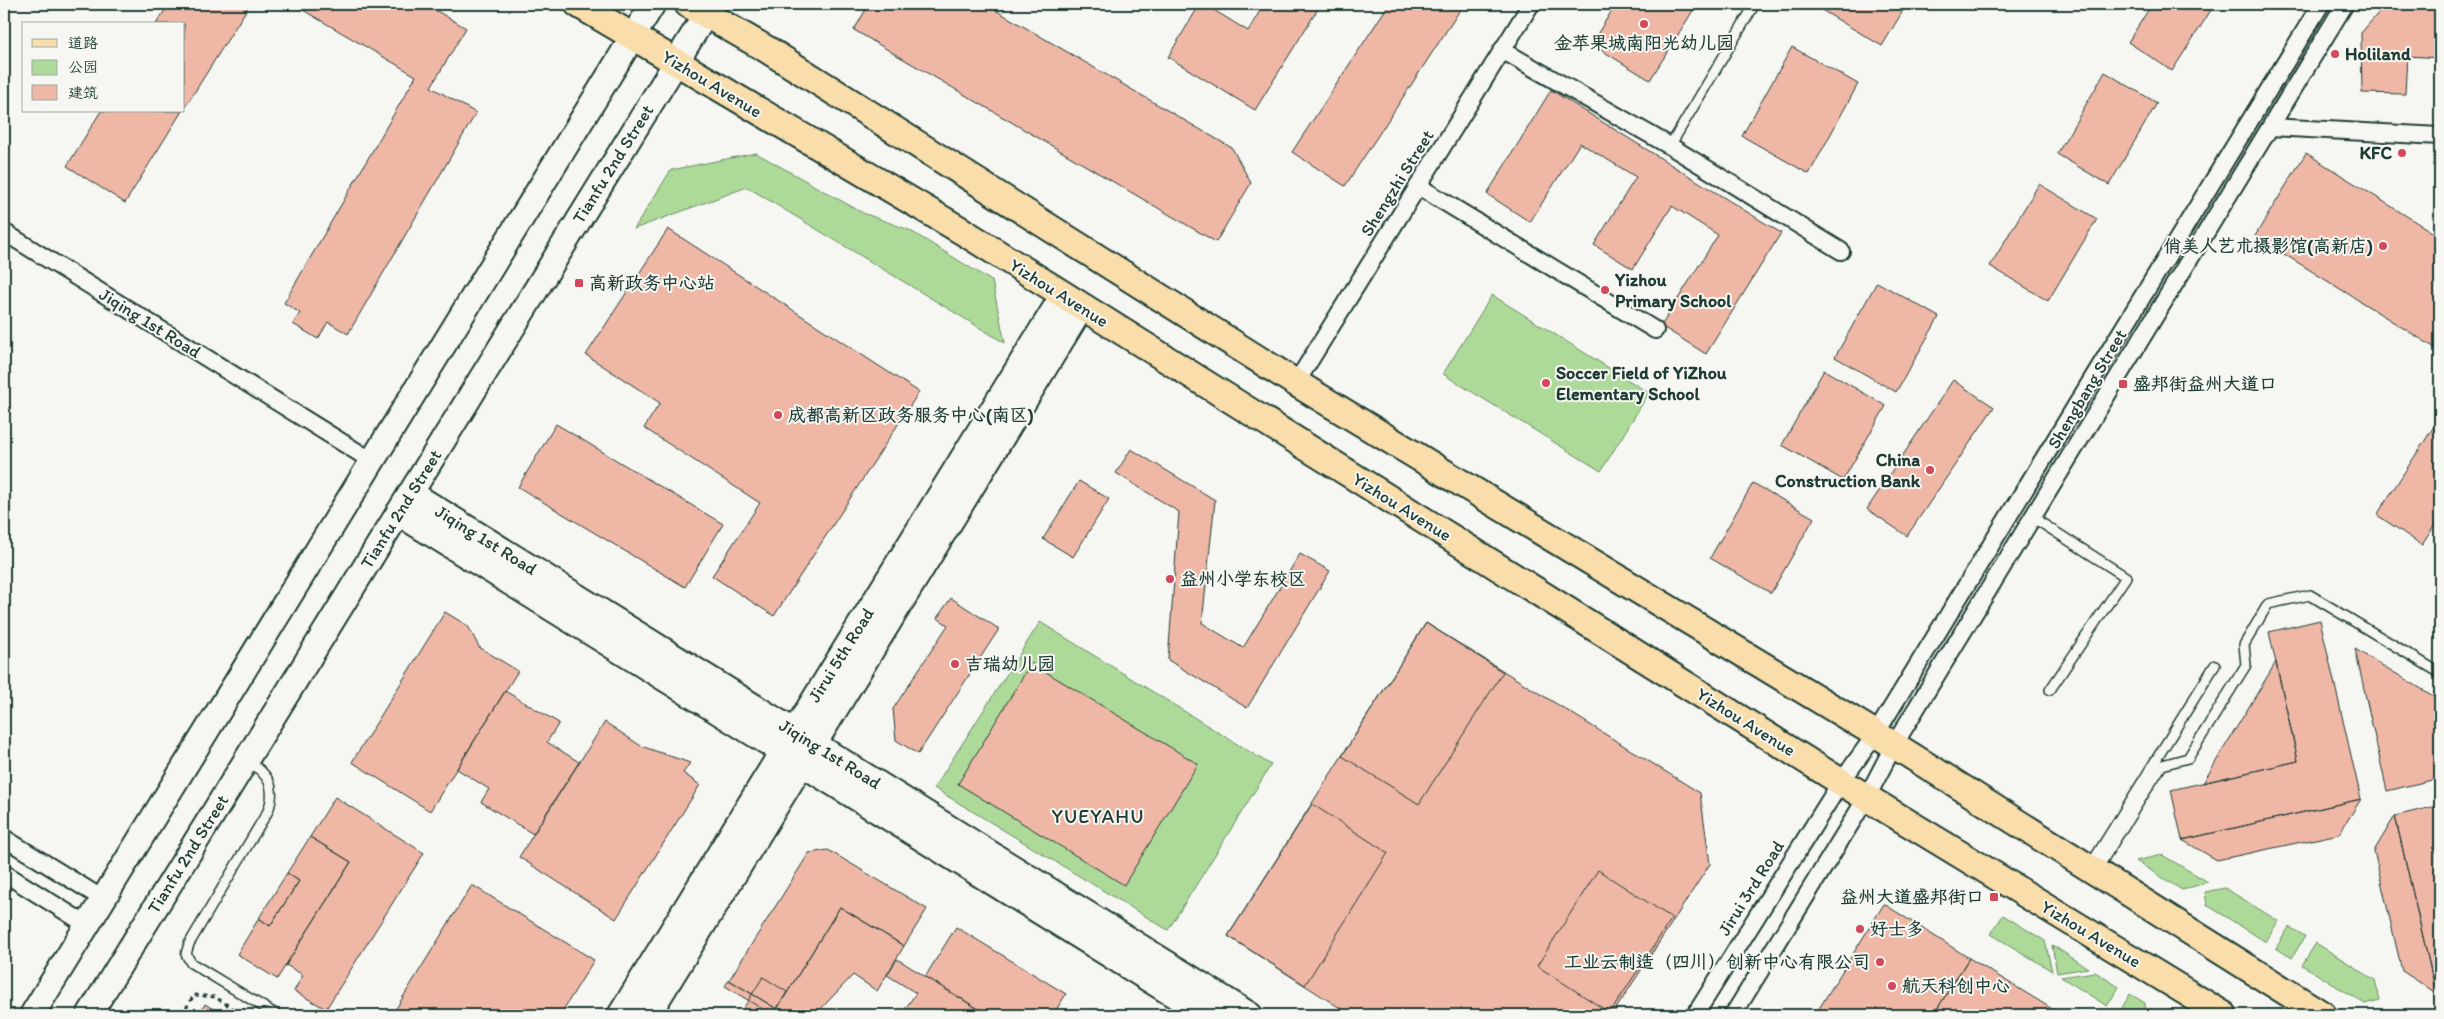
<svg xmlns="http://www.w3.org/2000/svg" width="2444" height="1019" viewBox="0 0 2444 1019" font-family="Itim,'LXGW WenKai TC',sans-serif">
	<rect width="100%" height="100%" fill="#f6f6f2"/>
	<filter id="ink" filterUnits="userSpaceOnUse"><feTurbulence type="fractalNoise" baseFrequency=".02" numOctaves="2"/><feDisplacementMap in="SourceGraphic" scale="10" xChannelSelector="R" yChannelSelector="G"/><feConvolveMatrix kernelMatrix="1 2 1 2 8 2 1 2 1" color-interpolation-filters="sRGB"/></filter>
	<g filter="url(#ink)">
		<path fill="#aeda99" stroke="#668c66" d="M756,153L863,213L909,230L992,281L1005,343L747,187L634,229L671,170Z
			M1492,295L1649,393L1601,471L1443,374Z
			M1040,622L1271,765L1168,930L934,788Z
			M2162,855L2208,882L2182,890L2136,861Z
			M2225,888L2278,921L2266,942L2207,905L2205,892Z
			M2003,915L2045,941L2052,971L1991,934Z
			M2289,927L2305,936L2292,958L2276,948Z
			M2316,943L2375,980L2380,1000L2365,1004L2302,965Z
			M2052,945L2088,968L2057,973Z
			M2095,972L2119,987L2107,1006L2061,977Z
			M2130,994L2145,1003L2146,1015H2122L2119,1013Z"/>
		<path fill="#efb7a6" stroke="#1f3d34" d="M169,4H250L184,109V24H156Z
			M297,4H425L466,28L431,87L476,113L348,334L328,322L318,339L293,324L300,313L284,303L416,76L296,6Z
			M869,4H985L1232,148L1251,183L1216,242L854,30Z
			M1200,4H1204L1248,31L1264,4H1321L1255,110L1168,57Z
			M1389,4H1464L1345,186L1292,152Z
			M1616,4H1697L1650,80L1591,44Z
			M1823,4H1907L1882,46L1820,9Z
			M2152,4H2215L2172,71L2128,42Z
			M2386,4H2440V58L2407,56L2405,94L2362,93L2361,33Z
			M1792,47L1858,84L1809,174L1742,136Z
			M2105,72L2157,103L2109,185L2057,154Z
			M2437,81H2440V118H2436Z
			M1551,90L1781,233L1706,354L1661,326L1718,235L1672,206L1633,269L1594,245L1636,177L1580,143L1530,222L1487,194Z
			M101,111H182L125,203L67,166Z
			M2306,153L2440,237V351L2255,236Z
			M2039,184L2097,219L2048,301L1990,266Z
			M668,229L919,392L774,616L712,576L760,503L644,428L660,403L586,355Z
			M1877,282L1939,317L1896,392L1835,357Z
			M1824,370L1886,406L1843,480L1782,445Z
			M1953,380L1994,407L1907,536L1867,509Z
			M2440,417V517L2422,545L2377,515Z
			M556,424L723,524L685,587L518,487Z
			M1131,449L1215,500L1202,623L1243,648L1300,554L1330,571L1247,708L1168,660L1179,512L1116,473Z
			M1079,481L1109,499L1073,557L1043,539Z
			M1753,483L1814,518L1771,593L1710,558Z
			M951,598L999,629L918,754L896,740L893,709L948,625L937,618Z
			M445,612L468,626L479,647L518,671L430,811L352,762Z
			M2320,620L2361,799L2182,840L2171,790L2298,761L2269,632Z
			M1426,623L1503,672L1419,804L1342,756Z
			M1426,623L1700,793L1710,864L1612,1015H1351L1228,936Z
			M2355,649L2440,700V778L2387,791Z
			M2276,662L2298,761L2203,783Z
			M1031,663L1198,764L1124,885L958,784Z
			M505,691L559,723L547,742L579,762L533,834L481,802L489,789L457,769Z
			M605,722L641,746L690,763L683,773L700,785L616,919L519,857Z
			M335,797L424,853L326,1009L294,991L303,975L286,965L351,862L310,837Z
			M2361,799L2339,834L2217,860L2182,840Z
			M1312,804L1388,853L1305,985L1228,936Z
			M2440,805V992L2436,993L2395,816Z
			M2395,816L2436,993L2402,971L2374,851Z
			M310,837L351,862L277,979L237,954L259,918L270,926L299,881L287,873Z
			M828,850L927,909L904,946L840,907L777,1009L729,980L809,853Z
			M1598,870L1672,918L1610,1013L1537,966Z
			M287,873L299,881L270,926L259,918Z
			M472,885L594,960L560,1015H392Z
			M1884,904L1969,958L1934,1014L1815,1015Z
			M840,907L904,946L877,991L853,975L815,1015H772L725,986L729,980L777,1009Z
			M956,927L1066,994L1053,1015H984L985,1013L925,977Z
			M1969,958L2062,1015H1936L1934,1014Z
			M897,959L985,1013L984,1015H916L905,1009L916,993L887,975Z
			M763,977L787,992L773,1015H739Z
			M205,1004L223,1015H199Z"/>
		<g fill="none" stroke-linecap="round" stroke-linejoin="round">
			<g stroke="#1f3d34" stroke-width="12">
				<path id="lane" d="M1670,146L1755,4
					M2032,517L2126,577L2050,690
					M247,760C268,774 277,786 268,811L189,944L186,954L191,963L277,1015
					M2090,866L2215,665
					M2097,869L2162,765L2188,758L2246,665L2244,645L2268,604L2310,595L2440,673"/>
			</g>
			<g stroke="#1f3d34" stroke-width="20">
				<path id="street" d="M1502,50L1670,146L1841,251
					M2271,127L2440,136
					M1418,186L1655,330
					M4,232L372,461
					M1296,383L1531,4
					M4,838L103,899
					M4,873L87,925
					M1695,1015L1841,782L1875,735L2321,4
					M1733,1015L1867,797L1894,745L2345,4"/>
			</g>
			<g stroke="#1f3d34" stroke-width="28">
				<path id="secondary" d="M411,493L1250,1015
					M398,513L1206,1015
					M32,1015L653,4
					M89,1015L712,4
					M620,1015L1063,295
					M648,1015L1082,307"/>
			</g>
			<g stroke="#1f3d34" stroke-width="30">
				<path id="primary" d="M578,4L962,231L1841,782L2224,1015
					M688,4L768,50L1296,383L1894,745L2323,1015"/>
			</g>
			<path stroke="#1f3d34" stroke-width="3" stroke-dasharray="4 4" stroke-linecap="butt" d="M182,1015L194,995L215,997L243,1015"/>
			<use href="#lane" stroke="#f6f6f2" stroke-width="9"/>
			<use href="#street" stroke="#f6f6f2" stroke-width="16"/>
			<use href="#secondary" stroke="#f6f6f2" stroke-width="24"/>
			<use href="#primary" stroke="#f9ddab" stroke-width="26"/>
		</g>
	</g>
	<g fill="#d1495b" stroke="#f6f6f2" stroke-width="2">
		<circle cx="1644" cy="24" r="5"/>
		<circle cx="2335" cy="54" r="5"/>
		<circle cx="2402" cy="153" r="5"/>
		<circle cx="2383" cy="246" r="5"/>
		<rect x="574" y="278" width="10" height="10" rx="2.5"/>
		<circle cx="1605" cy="290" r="5"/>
		<circle cx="1546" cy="383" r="5"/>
		<rect x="2118" y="379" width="10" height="10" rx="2.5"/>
		<circle cx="778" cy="415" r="5"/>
		<circle cx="1930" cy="470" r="5"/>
		<circle cx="1170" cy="579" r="5"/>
		<circle cx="955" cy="664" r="5"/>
		<rect x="1989" y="892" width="10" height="10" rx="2.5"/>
		<circle cx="1860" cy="929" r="5"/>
		<circle cx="1880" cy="962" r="5"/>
		<circle cx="1892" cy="986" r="5"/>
	</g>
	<g text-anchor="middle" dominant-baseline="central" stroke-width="4" stroke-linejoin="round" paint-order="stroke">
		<g font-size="18" font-weight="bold" fill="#1f3d34" stroke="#f6f6f2" text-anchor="start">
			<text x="1644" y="43" text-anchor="middle">金苹果城南阳光幼儿园</text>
			<text x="2345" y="54">Holiland</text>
			<text x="2392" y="153" text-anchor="end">KFC</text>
			<text x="2373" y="246" text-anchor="end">俏美人艺术摄影馆(高新店)</text>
			<text x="1615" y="280">Yizhou<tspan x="1615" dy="21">Primary School</tspan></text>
			<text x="589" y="283">高新政务中心站</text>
			<text x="1556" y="373">Soccer Field of YiZhou<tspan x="1556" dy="21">Elementary School</tspan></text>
			<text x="2133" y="384">盛邦街益州大道口</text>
			<text x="788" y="415">成都高新区政务服务中心(南区)</text>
			<text x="1920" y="460" text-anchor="end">China<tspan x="1920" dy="21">Construction Bank</tspan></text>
			<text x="1180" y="579">益州小学东校区</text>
			<text x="965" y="664">吉瑞幼儿园</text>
			<text x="1984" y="897" text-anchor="end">益州大道盛邦街口</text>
			<text x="1870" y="929">好士多</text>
			<text x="1870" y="962" text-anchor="end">工业云制造（四川）创新中心有限公司</text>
			<text x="1902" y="986">航天科创中心</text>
		</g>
		<g font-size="18" fill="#1f3d34" stroke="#f6f6f2">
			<text transform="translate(712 84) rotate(31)">Yizhou Avenue</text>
			<text transform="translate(613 164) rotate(-58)">Tianfu 2nd Street</text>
			<text transform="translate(1397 183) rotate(-58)">Shengzhi Street</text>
			<text transform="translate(1059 293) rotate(32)">Yizhou Avenue</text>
			<text transform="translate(150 323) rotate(32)">Jiqing 1st Road</text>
			<text transform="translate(2087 389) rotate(-59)">Shengbang Street</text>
			<text transform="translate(1402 507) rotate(32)">Yizhou Avenue</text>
			<text transform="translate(401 509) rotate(-58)">Tianfu 2nd Street</text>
			<text transform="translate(486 540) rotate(32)">Jiqing 1st Road</text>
			<text transform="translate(841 655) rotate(-58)">Jirui 5th Road</text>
			<text transform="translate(1746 722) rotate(32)">Yizhou Avenue</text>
			<text transform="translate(830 754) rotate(32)">Jiqing 1st Road</text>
			<text transform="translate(188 854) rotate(-58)">Tianfu 2nd Street</text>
			<text transform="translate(1751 888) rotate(-58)">Jirui 3rd Road</text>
			<text transform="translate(2091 934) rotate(31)">Yizhou Avenue</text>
		</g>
		<g font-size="20" letter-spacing="1" fill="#1f3d34" stroke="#f6f6f2">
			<text x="1098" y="816">YUEYAHU</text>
		</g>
	</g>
	<rect width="2444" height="1019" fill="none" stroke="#f6f6f2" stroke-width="20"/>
	<rect x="10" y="10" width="2424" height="999" fill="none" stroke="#1f3d34" stroke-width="2" filter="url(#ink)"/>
	<rect x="22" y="22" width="162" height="90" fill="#f6f6f2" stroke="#a0aca6"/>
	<rect x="32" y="39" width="25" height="8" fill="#f9ddab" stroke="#a0aca6"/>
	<text x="68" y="48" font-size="15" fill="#1f3d34">道路</text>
	<rect x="32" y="60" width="25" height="15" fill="#aeda99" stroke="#a0aca6"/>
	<text x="68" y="72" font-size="15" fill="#1f3d34">公园</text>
	<rect x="32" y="85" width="25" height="15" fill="#efb7a6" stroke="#a0aca6"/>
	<text x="68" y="98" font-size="15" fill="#1f3d34">建筑</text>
</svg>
